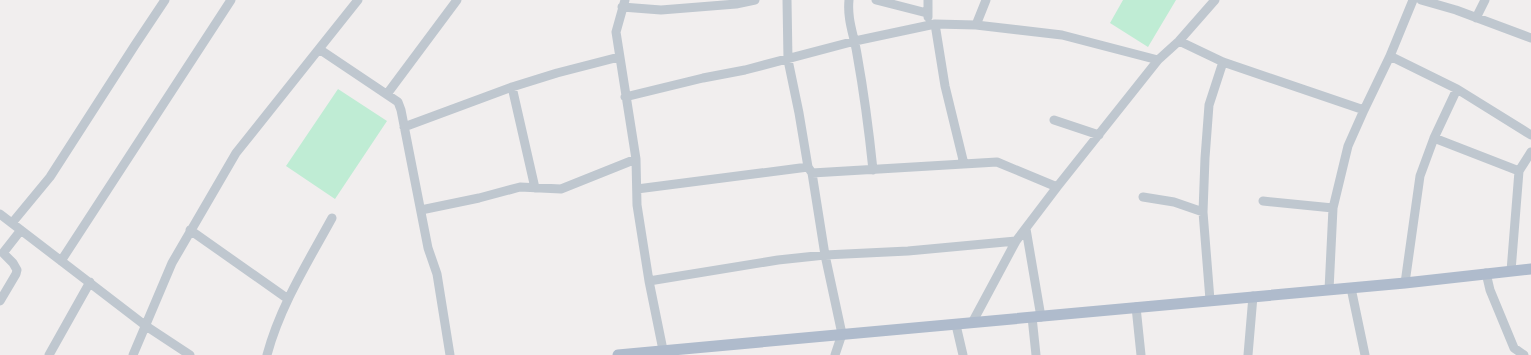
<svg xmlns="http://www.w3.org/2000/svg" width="1531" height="355" viewBox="0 0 1531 355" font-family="Cabin,sans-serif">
	<rect width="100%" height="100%" fill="#f1eeee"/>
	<path fill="#bfecd4" d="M1123,0H1176L1148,47L1110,23Z
		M338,89L387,121L335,199L286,166Z"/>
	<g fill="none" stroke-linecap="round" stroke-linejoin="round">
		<path stroke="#bfc7cf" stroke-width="9" d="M625,0L616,32L636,159L637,205L649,281L663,350
			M787,0L788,60L799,113L808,167L812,173L825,255L842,334L835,355
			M849,0C847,20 854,35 857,54C864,93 869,131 873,170
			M876,0L927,13
			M1421,0L1456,10L1531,38
			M622,7L661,10L736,4L755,0
			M928,17V0
			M1476,18L1485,0
			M935,24L945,86L964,164
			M976,25L986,0
			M1179,41L1223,62L1364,110
			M319,49L398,102L401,110L428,248L437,274L450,355
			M1390,56L1457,89L1531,135
			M512,87L535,188
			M387,94L457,0
			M625,97L703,78L745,70L855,41L935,24L976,25L1062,35L1158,60
			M1054,120L1099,135
			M404,127L512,87L557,73L619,57
			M1434,138L1519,171
			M812,173L997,162L1057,187
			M637,189L808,167
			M1143,197L1174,202L1203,212
			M1263,201L1333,208
			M421,210L479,198L520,187L561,189L636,159
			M0,214L146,326L190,355
			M12,223L50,177L135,45L165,0
			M1026,229L1041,317
			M190,230L288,299
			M61,261L231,0
			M1511,271L1519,171L1531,152
			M1486,273L1490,290L1514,348L1524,355
			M649,281L778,260L825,255L908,251L1016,241
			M1405,283L1420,176L1434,138L1457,89
			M1351,288L1365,355
			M1329,290L1333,208L1348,146L1364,110L1390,56L1413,0
			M1210,300L1203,212L1205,158L1209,105L1223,62
			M0,301L16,274L17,270L13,263L3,253L21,230
			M1136,307L1141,355
			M1032,317L1036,355
			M972,323L1016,241L1057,187L1158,60L1179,41L1215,0
			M956,325L963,355
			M49,355L90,282
			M133,355L172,263L236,153L358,0
			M267,355C280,306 308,262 332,218
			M1248,355L1253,296"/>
		<path stroke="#afbbcc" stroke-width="11" d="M618,355L1405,283L1531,269"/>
	</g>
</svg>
